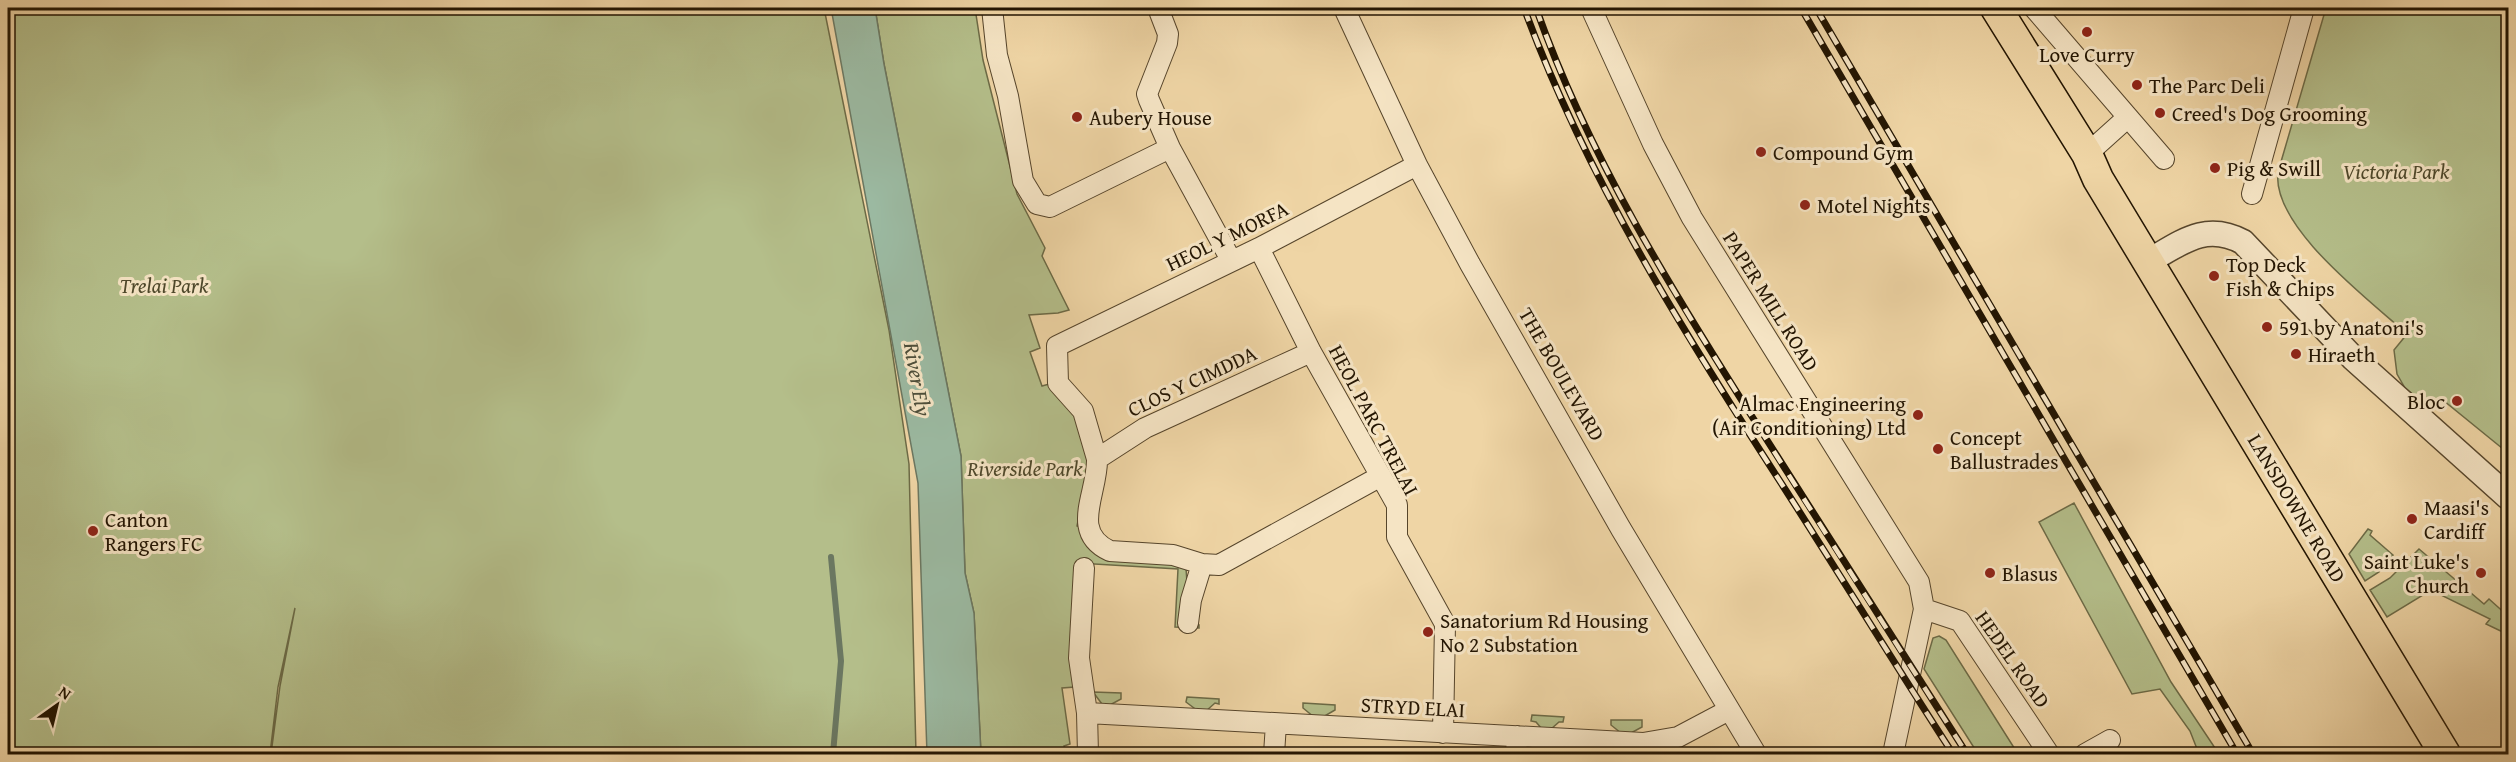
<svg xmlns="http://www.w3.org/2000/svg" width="2516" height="762" viewBox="0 0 2516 762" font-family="'Gentium Book Plus',serif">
	<rect width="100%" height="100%" fill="#efd5a5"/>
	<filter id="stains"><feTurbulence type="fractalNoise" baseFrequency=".00333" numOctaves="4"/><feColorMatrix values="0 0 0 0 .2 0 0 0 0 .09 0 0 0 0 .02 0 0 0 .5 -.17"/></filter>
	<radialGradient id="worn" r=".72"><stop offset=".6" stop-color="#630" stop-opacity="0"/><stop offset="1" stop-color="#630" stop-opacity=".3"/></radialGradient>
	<path fill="#b4be8a" stroke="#6c6a46" stroke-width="1.5" d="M8,8H824L889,330L909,464L916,754H271L280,686L295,608L278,687L270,754H8Z
		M875,8H975L983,60L1017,194L1045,248L1042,256L1069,310L1058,313L1029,315L1040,348L1030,352L1042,386L1049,384L1078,417L1089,466L1077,526L1081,527L1084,535L1171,560L1186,568L1187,583L1181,623L1199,625V628L1175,627L1178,569L1078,563L1075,687L1062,688L1070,744L1064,746L1066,752L1079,751V754H981L974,613L965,573L961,456L884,64Z
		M2326,8H2508V453L2444,401L2419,399L2405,388L2397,374L2394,350L2407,334C2371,301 2271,227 2278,172Z
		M2074,503L2171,682L2219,754H2199L2190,731L2160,689L2132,694L2039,522Z
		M2368,529L2372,531L2370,535L2393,555L2379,572L2365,581L2349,554Z
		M2419,549L2484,604L2489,599L2508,616L2507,634L2486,624L2490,619L2431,590L2387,617L2370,590L2390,578Z
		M1939,636L1946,640L2018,754H1978L1924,669L1933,638Z
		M1093,692L1121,693V699L1110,705L1102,704Z
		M1187,697L1219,699V704L1215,703L1206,711H1198L1186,702Z
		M1303,703L1335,705V710L1323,717H1314L1303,708Z
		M1532,715L1564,717L1563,722H1559L1551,729H1542L1536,722L1531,721Z
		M1611,720H1642V727L1631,733H1621L1611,725Z"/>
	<path fill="#9bb9a1" stroke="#6b7761" stroke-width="1.5" d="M831,8H875L884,64L961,456L965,573L974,613L981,754H927L918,483Z"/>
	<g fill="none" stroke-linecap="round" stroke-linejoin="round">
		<path stroke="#6b7761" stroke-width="6" d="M831,557L841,661L833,754"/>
		<g stroke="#56452b" stroke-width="22">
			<path id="minor" d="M992,8L997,55L1008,96L1023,181L1037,204L1050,207L1170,148
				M1158,8L1168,34L1167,43L1147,94L1149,100L1170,148L1231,260
				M1344,8L1417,165L1470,264L1621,529L1756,754
				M1591,8L1653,144L1692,218L1919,582L1924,609L1893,754
				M2034,8L2164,159
				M2087,154L2127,118
				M2252,194L2304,8
				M1259,248L1311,352L1397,505V537L1445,624L1443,733
				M1311,352L1145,428L1097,459C1098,493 1069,532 1110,551L1173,555L1202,564L1219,565L1381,476
				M1097,459L1083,411L1058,383L1057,346L1259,248L1417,165
				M1084,568L1079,658L1087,713L1088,754
				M1924,609L1960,621L2049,754
				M1188,623L1191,600L1202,564
				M1087,713L1643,743L1678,737L1729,710
				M1274,754L1276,724
				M1516,754L1517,736
				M2085,754L2110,740"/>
		</g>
		<g stroke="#56452b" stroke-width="27">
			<path id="tertiary" d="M2149,261C2182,242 2206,222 2243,242L2353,358L2508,497"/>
		</g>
		<g stroke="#231502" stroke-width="33">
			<path id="primary" d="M1996,8L2087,154L2098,179L2445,754"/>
		</g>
		<use href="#minor" stroke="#f5e4c4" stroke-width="20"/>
		<use href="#tertiary" stroke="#f5e4c4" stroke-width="24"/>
		<use href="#primary" stroke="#efd5a5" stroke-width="30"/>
		<g stroke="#231502" stroke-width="7">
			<path id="rail" d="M1524,8C1587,179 1684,333 1783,486C1840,575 1896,666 1953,754
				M1536,8C1589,158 1673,292 1758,426C1827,536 1897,645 1967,754
				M1801,8L2237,754
				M1816,8L2253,754"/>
		</g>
		<use href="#rail" stroke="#f5e4c4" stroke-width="4.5" stroke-dasharray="14" stroke-linecap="butt"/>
	</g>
	<g fill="#8f2418" stroke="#f5e4c4" stroke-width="2">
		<circle cx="2087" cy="32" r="6"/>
		<circle cx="2137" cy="85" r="6"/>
		<circle cx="2160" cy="113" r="6"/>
		<circle cx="1077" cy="117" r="6"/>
		<circle cx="1761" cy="152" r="6"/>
		<circle cx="2215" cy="168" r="6"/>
		<circle cx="1805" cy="205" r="6"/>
		<circle cx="2214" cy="276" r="6"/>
		<circle cx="2267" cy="327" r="6"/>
		<circle cx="2296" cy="354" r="6"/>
		<circle cx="2457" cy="401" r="6"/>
		<circle cx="1918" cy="415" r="6"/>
		<circle cx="1938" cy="449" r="6"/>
		<circle cx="2412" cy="519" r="6"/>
		<circle cx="93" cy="531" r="6"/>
		<circle cx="1990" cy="573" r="6"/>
		<circle cx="2481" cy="573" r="6"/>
		<circle cx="1428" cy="632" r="6"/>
	</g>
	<g text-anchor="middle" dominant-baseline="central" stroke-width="6" stroke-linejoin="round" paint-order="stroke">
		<g font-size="21" fill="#231502" stroke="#f5e4c4" text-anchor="start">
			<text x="2087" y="54" text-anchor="middle">Love Curry</text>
			<text x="2149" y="85">The Parc Deli</text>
			<text x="2172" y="113">Creed's Dog Grooming</text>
			<text x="1089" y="117">Aubery House</text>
			<text x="1773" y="152">Compound Gym</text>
			<text x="2227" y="168">Pig &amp; Swill</text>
			<text x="1817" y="205">Motel Nights</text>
			<text x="2226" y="264">Top Deck<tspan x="2226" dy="24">Fish &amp; Chips</tspan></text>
			<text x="2279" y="327">591 by Anatoni's</text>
			<text x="2308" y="354">Hiraeth</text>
			<text x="2445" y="401" text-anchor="end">Bloc</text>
			<text x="1906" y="403" text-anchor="end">Almac Engineering<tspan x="1906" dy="24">(Air Conditioning) Ltd</tspan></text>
			<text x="1950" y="437">Concept<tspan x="1950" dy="24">Ballustrades</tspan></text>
			<text x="2424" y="507">Maasi's<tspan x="2424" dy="24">Cardiff</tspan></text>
			<text x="105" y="519">Canton<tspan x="105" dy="24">Rangers FC</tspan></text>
			<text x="2469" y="561" text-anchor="end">Saint Luke's<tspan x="2469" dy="24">Church</tspan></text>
			<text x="2002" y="573">Blasus</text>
			<text x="1440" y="620">Sanatorium Rd Housing<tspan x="1440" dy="24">No 2 Substation</tspan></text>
		</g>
		<g font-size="21" font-style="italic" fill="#4e482b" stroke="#f5e4c4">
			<text x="2396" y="171">Victoria Park</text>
			<text x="164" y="285">Trelai Park</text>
			<text x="1025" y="468">Riverside Park</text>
		</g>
		<g font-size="21" fill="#231502" stroke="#f5e4c4">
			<text transform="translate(1227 236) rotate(-26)">HEOL Y MORFA</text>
			<text transform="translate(1771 301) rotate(58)">PAPER MILL ROAD</text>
			<text transform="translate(1562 374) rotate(60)">THE BOULEVARD</text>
			<text transform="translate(1192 381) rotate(-25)">CLOS Y CIMDDA</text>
			<text transform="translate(1374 420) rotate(62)">HEOL PARC TRELAI</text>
			<text transform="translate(2297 508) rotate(59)">LANSDOWNE ROAD</text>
			<text transform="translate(2013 659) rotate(55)">HEDEL ROAD</text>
			<text transform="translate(1413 707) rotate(3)">STRYD ELAI</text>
		</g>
		<g font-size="22" font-style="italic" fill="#4d4e3a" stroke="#f5e4c4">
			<text transform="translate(918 379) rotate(80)">River Ely</text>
		</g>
	</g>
	<rect width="2516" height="762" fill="none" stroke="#efd5a5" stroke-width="30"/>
	<rect x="9" y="9" width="2498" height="744" fill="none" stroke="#231502" stroke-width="3"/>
	<rect x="15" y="15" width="2486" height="732" fill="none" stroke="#231502" stroke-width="1.5"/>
	<g transform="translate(57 705) rotate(34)" stroke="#f5e4c4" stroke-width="4.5" paint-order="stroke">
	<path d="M0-4.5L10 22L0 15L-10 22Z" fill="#231502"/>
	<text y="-9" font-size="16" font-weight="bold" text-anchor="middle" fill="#231502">N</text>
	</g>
	<rect width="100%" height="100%" filter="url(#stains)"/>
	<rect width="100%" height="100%" fill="url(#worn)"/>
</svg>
